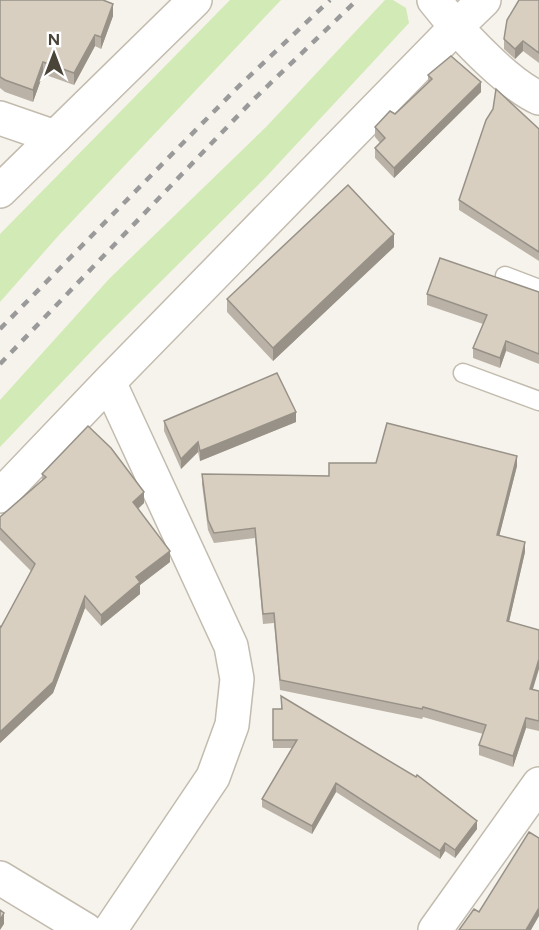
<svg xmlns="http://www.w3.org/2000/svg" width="539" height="930" viewBox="0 0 539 930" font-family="Figtree,sans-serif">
	<rect width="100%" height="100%" fill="#f6f3ec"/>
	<path fill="#d2eab5" d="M230,0H281L59,235L0,302V234Z
		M385,0H393L406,8L409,23L266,177L103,339L0,447V400L110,278L266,127Z"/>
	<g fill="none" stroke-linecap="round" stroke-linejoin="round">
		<g stroke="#c2bbae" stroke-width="21">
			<path id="service" d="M505,276L539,289
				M463,373L539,401"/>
		</g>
		<g stroke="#c2bbae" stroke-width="36">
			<path id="minor" d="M0,118L55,137
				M109,382L231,646L237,679L232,725L213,777L110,930
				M0,496L109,382L456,27
				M0,878L86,930
				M435,930L539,784"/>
		</g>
		<g stroke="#c2bbae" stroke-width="36">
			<path id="tertiary" d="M434,0L456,27L484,0
				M456,27C477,50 511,85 539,98
				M0,191L195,0"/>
		</g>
		<use href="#service" stroke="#fff" stroke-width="18"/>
		<use href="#minor" stroke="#fff" stroke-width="33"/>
		<use href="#tertiary" stroke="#fff" stroke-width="33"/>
		<path stroke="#9a9a9a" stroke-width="4.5" stroke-dasharray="8 8" stroke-linecap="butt" d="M0,329L239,86L330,0
			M0,364L253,100L357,0"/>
	</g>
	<path fill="#bab2a6" d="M0,0L113,16L101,49L95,46L74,85L43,74L33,102L5,92L0,88Z
		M539,0V63L523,51L515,59L504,49V39Z
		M428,75L481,92L394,178L375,158V148L380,143L375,137V127L395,114L428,82Z
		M539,129V261L459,210V200Z
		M394,247L273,361L227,312V299Z
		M539,292V364L506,351L500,368L473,358V348L483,324L427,305V294Z
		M164,421L296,422L200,461L198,452L181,469L164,431Z
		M517,466L499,536L525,552L509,621L533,689L539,691V731L526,728L513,767L479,755V745L483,734L423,717L422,719L280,690L274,623L263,624L255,538L214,543L208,530L202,484V474L329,476Z
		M42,474L144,503L138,509L170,562L140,585V594L101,626L85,608L53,693L0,743V626L1,627L31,571L0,540V517L42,481Z
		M281,696L477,829L455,858L445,851L440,859L336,792L312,834L262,807V799L292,748H273V709H281Z"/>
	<path fill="#979187" d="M113,4V16L101,49V37Z
		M95,35V46L74,85V73Z
		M523,41V51L515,59V49Z
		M43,62V74L33,102V90Z
		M481,82V92L394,178V168Z
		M394,234V247L273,361V348Z
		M506,341V351L500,368V358Z
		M296,412V422L200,461V451Z
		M198,442V452L181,469V459Z
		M517,456V466L497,545V535Z
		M144,492V503L133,513V502Z
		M525,542V552L507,631V621Z
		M170,551V562L140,585V594L101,626V615L136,577Z
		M85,596V608L53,693L0,743V732Z
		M539,659V669L530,699V689Z
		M526,718V728L513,767V756Z
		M336,783V792L312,834V826Z
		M477,821V829L455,858V850Z
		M445,843V851L440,859V851Z
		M539,908V916L531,930H526Z
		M4,913V924L0,930V920Z"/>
	<path fill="#d8cfc1" stroke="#979187" stroke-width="1.5" d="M0,0H103L113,4L101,37L95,35L74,73L43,62L33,90L5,80L0,77Z
		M519,0H539V53L523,41L515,49L504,39L507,20Z
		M451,56L481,82L394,168L375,148L385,138L375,127L390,111L395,114L432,79L428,75Z
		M496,89L539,129V252L459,200L486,120L493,109Z
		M348,185L394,234L273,348L227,299Z
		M440,258L539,292V354L506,341L500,358L473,348L487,315L427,294Z
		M277,373L296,412L200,451L198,442L181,459L164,421Z
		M387,423L517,456L497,535L525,542L507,621L539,630V659L530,689L539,691V721L526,718L513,756L479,745L486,725L423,707L422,709L280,680L274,613L263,614L255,528L214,533L208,520L202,474L329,476V463H376Z
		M88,426L111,448L144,492L133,502L170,551L136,577L140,582L101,615L85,596L53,682L0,732V626L1,627L35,564L0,528V517L46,477L42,474Z
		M281,696L416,777L417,775L477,821L455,850L445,843L440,851L336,783L312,826L262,799L297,740H273V709H282Z
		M529,832L539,838V908L526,930H459L474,909L479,912Z
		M0,910L4,913L0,920Z"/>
	<g transform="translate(54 54)" stroke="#ffffff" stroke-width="4.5" paint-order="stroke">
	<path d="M0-4.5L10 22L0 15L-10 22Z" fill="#4b4439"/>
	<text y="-9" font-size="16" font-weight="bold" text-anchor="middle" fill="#4b4439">N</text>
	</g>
</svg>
